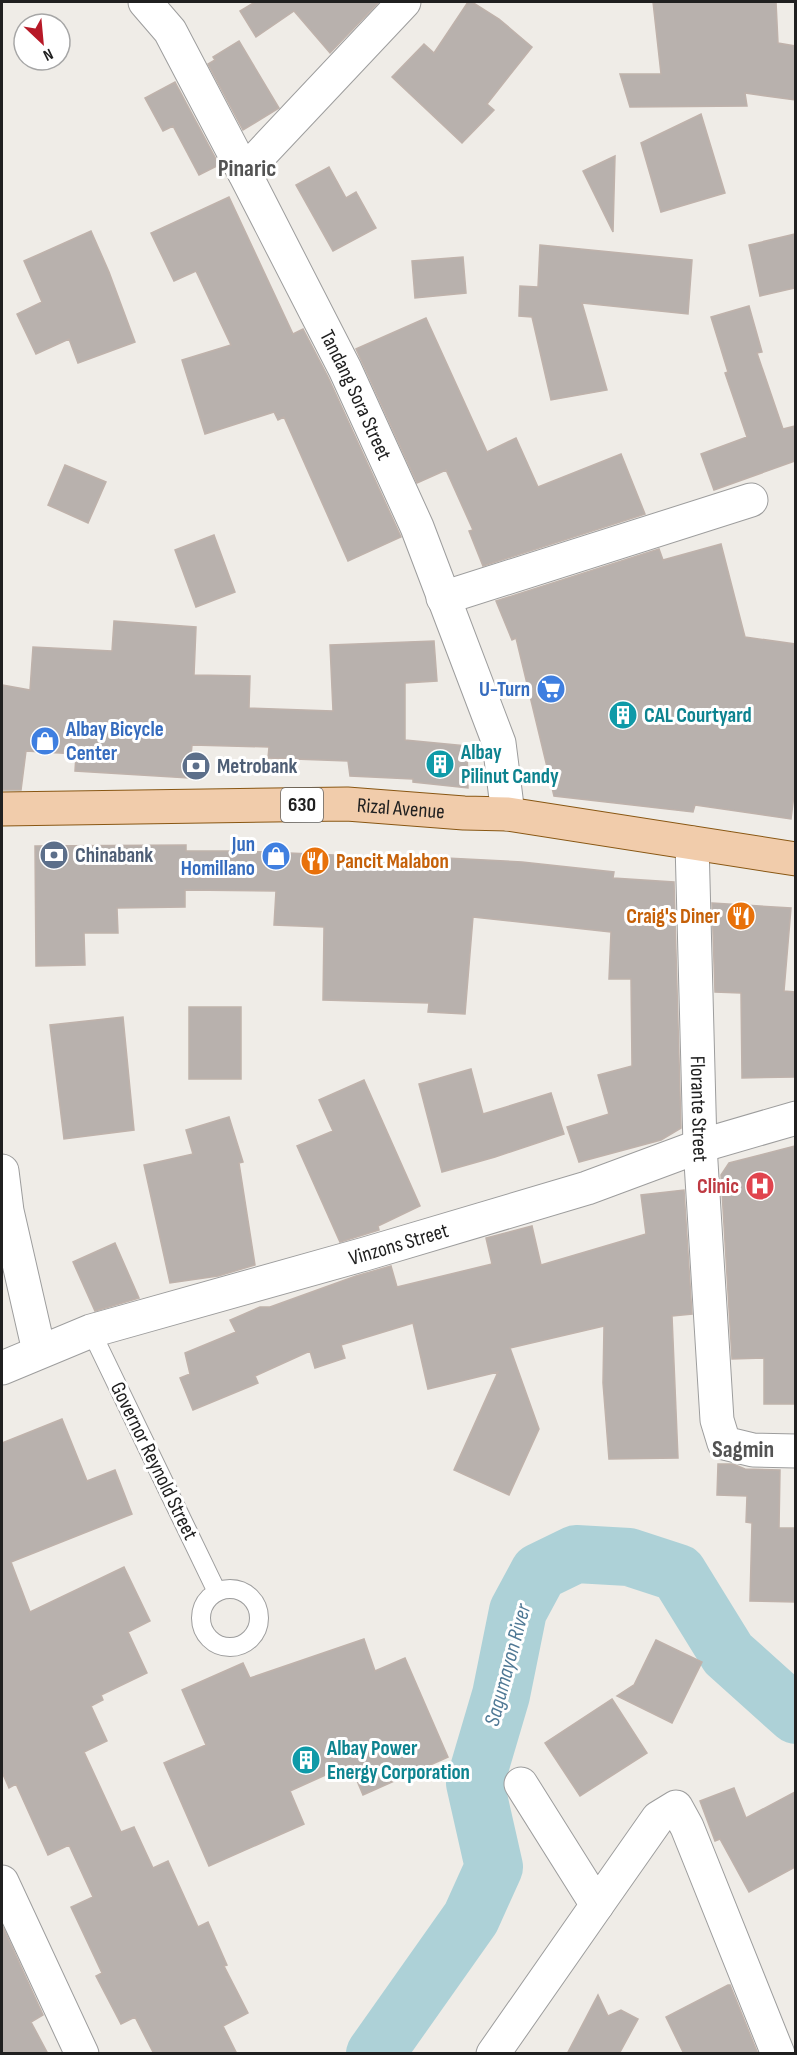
<svg xmlns="http://www.w3.org/2000/svg" width="797" height="2055" viewBox="0 0 797 2055" font-family="'Sofia Sans Condensed',sans-serif">
	<rect width="100%" height="100%" fill="#efece7"/>
	<g fill="none" stroke-linecap="round" stroke-linejoin="round">
		<path stroke="#add1d7" stroke-width="58" d="M375,2054L471,1918L494,1867L475,1783L501,1695L518,1611L539,1572L576,1554L629,1557L678,1573L728,1654L796,1715"/>
	</g>
	<path fill="#b8b1ad" stroke="#bfb2ab" stroke-width="1.5" d="M255,2H379L330,53L294,11L256,37L240,11Z
		M468,2H472L499,19L532,47L487,104L494,110L462,143L392,77L424,44L434,53Z
		M653,2H776L778,43L795,46V100L745,93L747,106L630,107L620,74H661Z
		M239,41L279,108L243,130L208,64L215,60L213,57Z
		M175,82L219,165L199,175L173,126L163,131L145,98Z
		M701,114L725,193L661,212L641,143Z
		M615,156L613,232L583,171Z
		M329,167L346,198L356,192L376,228L333,251L296,185Z
		M229,197L293,334L303,329L328,377L401,537L348,561L284,417L278,420L274,412L205,434L182,360L231,345L196,271L174,281L151,233Z
		M91,231L109,272L135,342L78,363L69,339L36,354L17,314L42,302L24,261Z
		M795,234V288L760,296L749,245Z
		M540,245L692,260L688,314L582,303L607,390L551,400L532,317L519,316L520,286L538,287Z
		M463,257L466,293L415,298L412,261Z
		M749,306L762,352L757,353L783,429L795,426V461L714,490L701,454L747,437L725,373L728,372L711,317Z
		M426,318L487,452L516,438L538,487L621,454L645,514L483,566L469,531L473,530L446,470L417,483L356,349Z
		M65,465L106,482L88,523L48,505Z
		M214,535L235,592L196,607L175,550Z
		M721,544L745,637L795,644V787L791,819L695,805L693,812L554,796L516,638L512,640L496,601L659,549L663,560Z
		M114,621L196,627L194,675L250,676L249,708L333,711L330,645L434,641L437,681L405,683V740L467,746L468,788L413,782V779L350,776L348,761L268,758L269,747L192,745L189,778L75,771L76,754L26,751L21,790H2V685L30,690L33,647L112,651Z
		M186,845V851H244L427,859V857L522,862L614,872L613,878L674,882L681,1128L661,1140L579,1162L567,1127L609,1114L598,1075L632,1066L631,979H609L611,932L473,917L465,1014L428,1012L429,1003L323,1000L324,927L274,925L276,891L185,890V907L117,908L118,933H84L85,965L36,966L35,846Z
		M712,903L791,908L784,991L795,992V1077L742,1078L741,993L715,992Z
		M189,1007H241V1079H189Z
		M123,1017L134,1130L64,1139L50,1025Z
		M471,1069L483,1114L551,1093L564,1134L495,1157L442,1172L419,1084Z
		M364,1080L420,1206L378,1226L379,1230L340,1242L297,1146L333,1131L319,1100Z
		M229,1117L243,1162L239,1163L255,1265L218,1276L170,1283L144,1165L193,1154L186,1130Z
		M795,1146V1404H764V1358L732,1359L721,1175L729,1163Z
		M684,1190L692,1314L672,1316L678,1458L609,1459L603,1383L604,1326L510,1348L539,1429L509,1495L454,1470L498,1372L428,1389L413,1323L341,1345L345,1358L315,1368L310,1351L255,1376L258,1383L193,1410L180,1378L190,1374L185,1353L236,1332L230,1320L260,1307H270L356,1276L391,1266L397,1287L492,1264L486,1238L532,1226L541,1265L646,1234L641,1195Z
		M115,1243L139,1298L95,1311L73,1262Z
		M62,1419L87,1481L115,1470L132,1514L11,1562L30,1612L124,1567L150,1621L128,1632L147,1673L101,1695L103,1700L91,1706L107,1741L84,1752L121,1832L134,1827L153,1868L168,1861L198,1927L208,1922L227,1965L224,1966L248,2013L223,2026L237,2054H154L135,2017L121,2024L96,1976L102,1973L71,1907L93,1897L69,1845L48,1855L16,1784L9,1788L2,1772V1443Z
		M718,1464H733L745,1469L780,1470L779,1528H795V1602L750,1601L752,1523L746,1522L747,1496L717,1495Z
		M364,1639L375,1671L405,1658L448,1757L363,1795L350,1764L290,1791L304,1824L209,1866L164,1763L206,1745L182,1690L243,1663L250,1678Z
		M656,1640L702,1662L672,1723L617,1696L634,1685Z
		M612,1699L647,1753L580,1796L545,1743Z
		M734,1788L746,1818L795,1792V1867L749,1892L720,1839L715,1841L700,1801Z
		M2,1925L43,2015L31,2022L48,2054H2Z
		M728,1985H730L758,2054H684L666,2017Z
		M598,1995L608,2016L621,2010L638,2019L619,2054H567Z"/>
	<g fill="none" stroke-linecap="round" stroke-linejoin="round">
		<g stroke="#9d9d9d" stroke-width="20">
			<path id="service" d="M91,1331L217,1592
				M201 1618a29 29 0 1 1 58 0a29 29 0 1 1-58 0Z"/>
		</g>
		<g stroke="#9d9d9d" stroke-width="35">
			<g id="minor">
				<path d="M443,598L751,500"/>
				<path id="s1" d="M692,843L700,1146L717,1420L724,1443L753,1450L796,1451"/>
				<path d="M2,1171L7,1211L39,1351"/>
				<path id="s2" d="M2,1368L91,1331L365,1254L587,1188L700,1146L796,1118"/>
				<path d="M521,1784L597,1905L658,1818L676,1807L687,1827L778,2054"/>
				<path d="M2,1882L82,2054"/>
				<path d="M493,2054L597,1905"/>
			</g>
		</g>
		<g stroke="#9d9d9d" stroke-width="35">
			<g id="tertiary">
				<path id="s3" d="M145,2L170,31L244,172L345,369L417,527L499,743L508,814"/>
				<path d="M244,172L404,2"/>
			</g>
		</g>
		<g stroke="#895713" stroke-width="35">
			<g id="primary">
				<path id="s4" d="M2,809L347,804L464,813L508,814L796,859"/>
			</g>
		</g>
		<use href="#service" stroke="#fff" stroke-width="18"/>
		<use href="#minor" stroke="#fff" stroke-width="33"/>
		<use href="#tertiary" stroke="#fff" stroke-width="33"/>
		<use href="#primary" stroke="#f1ccab" stroke-width="33"/>
	</g>
	<defs>
		<g id="supermarket-disc" transform="scale(1.5)"><circle r="9.5" fill="#3f7fe0" stroke="#fff"/><path d="M-6-5.5h2.5l.6 2H6L4.5 2H-2.5L-4.4-4H-6ZM-1.5 3.2a1.3 1.3 0 1 0 .1 0ZM3 3.2a1.3 1.3 0 1 0 .1 0Z" fill="#fff"/></g>
		<g id="building-disc" transform="scale(1.5)"><circle r="9.5" fill="#0f9aa8" stroke="#fff"/><path d="M-4-6H4V6H1V3H-1V6H-4ZM-2.5-4.3h1.7v1.8h-1.7ZM.8-4.3h1.7v1.8H.8ZM-2.5-1h1.7V.8h-1.7ZM.8-1h1.7V.8H.8Z" fill="#fff"/></g>
		<g id="shop-disc" transform="scale(1.5)"><circle r="9.5" fill="#3f7fe0" stroke="#fff"/><path d="M-5-2.5h2.3a2.7 3.5 0 0 1 5.4 0H5L5.5 6h-11ZM-1.5-2.5h3a1.5 2.3 0 0 0-3 0Z" fill="#fff"/></g>
		<g id="bank-disc" transform="scale(1.5)"><circle r="9.5" fill="#5c6f8a" stroke="#fff"/><path d="M-6-4H6V4H-6ZM0-2.3a2.3 2.3 0 1 0 0 4.6a2.3 2.3 0 1 0 0-4.6Z" fill="#fff"/></g>
		<g id="restaurant-disc" transform="scale(1.5)"><circle r="9.5" fill="#e8710a" stroke="#fff"/><path d="M-5-6h1v4h1v-4h1v4h1v-4h1v5L-1.5 .5V6h-2V.5L-5-1ZM5-6V6H3V1.5H1.5Q1.5-4 5-6Z" fill="#fff"/></g>
		<g id="hospital-disc" transform="scale(1.5)"><circle r="9.5" fill="#e0444e" stroke="#fff"/><path d="M-5-5h3v3.5h4V-5h3V5h-3V1.5h-4V5h-3Z" fill="#fff"/></g>
	</defs>
	<g fill-rule="evenodd">
		<use href="#supermarket-disc" x="551" y="689"/>
		<use href="#building-disc" x="623" y="715"/>
		<use href="#shop-disc" x="45" y="741"/>
		<use href="#building-disc" x="440" y="764"/>
		<use href="#bank-disc" x="196" y="766"/>
		<use href="#bank-disc" x="54" y="855"/>
		<use href="#shop-disc" x="276" y="856"/>
		<use href="#restaurant-disc" x="315" y="861"/>
		<use href="#restaurant-disc" x="741" y="916"/>
		<use href="#hospital-disc" x="760" y="1186"/>
		<use href="#building-disc" x="306" y="1760"/>
	</g>
	<g text-anchor="middle" dominant-baseline="central" stroke-width="6" stroke-linejoin="round" paint-order="stroke">
		<rect fill="#fff" stroke="#636363" stroke-width="1.5" x="281" y="788" width="42" height="34" rx="4.5"/>
		<g font-size="20" font-weight="bold" fill="#202020">
			<text x="302" y="805">630</text>
		</g>
		<g font-size="21" fill="#202020" stroke="#fff">
			<text stroke="none"><textPath href="#s3" startOffset="447">Tandang Sora Street</textPath></text>
			<text stroke="none"><textPath href="#s4" startOffset="399">Rizal Avenue</textPath></text>
			<text stroke="none"><textPath href="#s1" startOffset="266">Florante Street</textPath></text>
			<text stroke="none"><textPath href="#s2" startOffset="416">Vinzons Street</textPath></text>
			<text transform="translate(154 1461) rotate(64)">Governor Reynold Street</text>
		</g>
		<g font-size="21" font-weight="bold" fill="#366cbe" stroke="#fff" text-anchor="end">
			<text x="530" y="689">U-Turn</text>
			<text x="66" y="729" text-anchor="start">Albay Bicycle<tspan x="66" dy="24">Center</tspan></text>
			<text x="255" y="844">Jun<tspan x="255" dy="24">Homillano</tspan></text>
		</g>
		<g font-size="21" font-weight="bold" fill="#0d838f" stroke="#fff" text-anchor="start">
			<text x="644" y="715">CAL Courtyard</text>
			<text x="461" y="752">Albay<tspan x="461" dy="24">Pilinut Candy</tspan></text>
			<text x="327" y="1748">Albay Power<tspan x="327" dy="24">Energy Corporation</tspan></text>
		</g>
		<g font-size="21" font-weight="bold" fill="#4e5e75" stroke="#fff" text-anchor="start">
			<text x="217" y="766">Metrobank</text>
			<text x="75" y="855">Chinabank</text>
		</g>
		<g font-size="21" font-weight="bold" fill="#c56008" stroke="#fff" text-anchor="start">
			<text x="336" y="861">Pancit Malabon</text>
			<text x="720" y="916" text-anchor="end">Craig's Diner</text>
		</g>
		<g font-size="21" font-weight="bold" fill="#be3a42" stroke="#fff" text-anchor="end">
			<text x="739" y="1186">Clinic</text>
		</g>
		<g font-size="22" font-style="italic" fill="#507995" stroke="#fff">
			<text transform="translate(508 1665) rotate(-75)">Sagumayon River</text>
		</g>
		<g font-size="24" font-weight="bold" fill="#535353" stroke="#fff">
			<text x="247" y="168">Pinaric</text>
			<text x="743" y="1449">Sagmin</text>
		</g>
	</g>
	<rect width="797" height="2055" fill="none" stroke="#202020" stroke-width="6"/>
	<g transform="translate(42 42) rotate(154)"><circle r="28" fill="#ffffff" stroke="#a6a6a6" stroke-width="1.5"/>
	<path d="M0-4.5L10 22L0 15L-10 22Z" fill="#b71927"/>
	<text y="-9" font-size="16" font-weight="bold" text-anchor="middle" fill="#202020">N</text>
	</g>
</svg>
